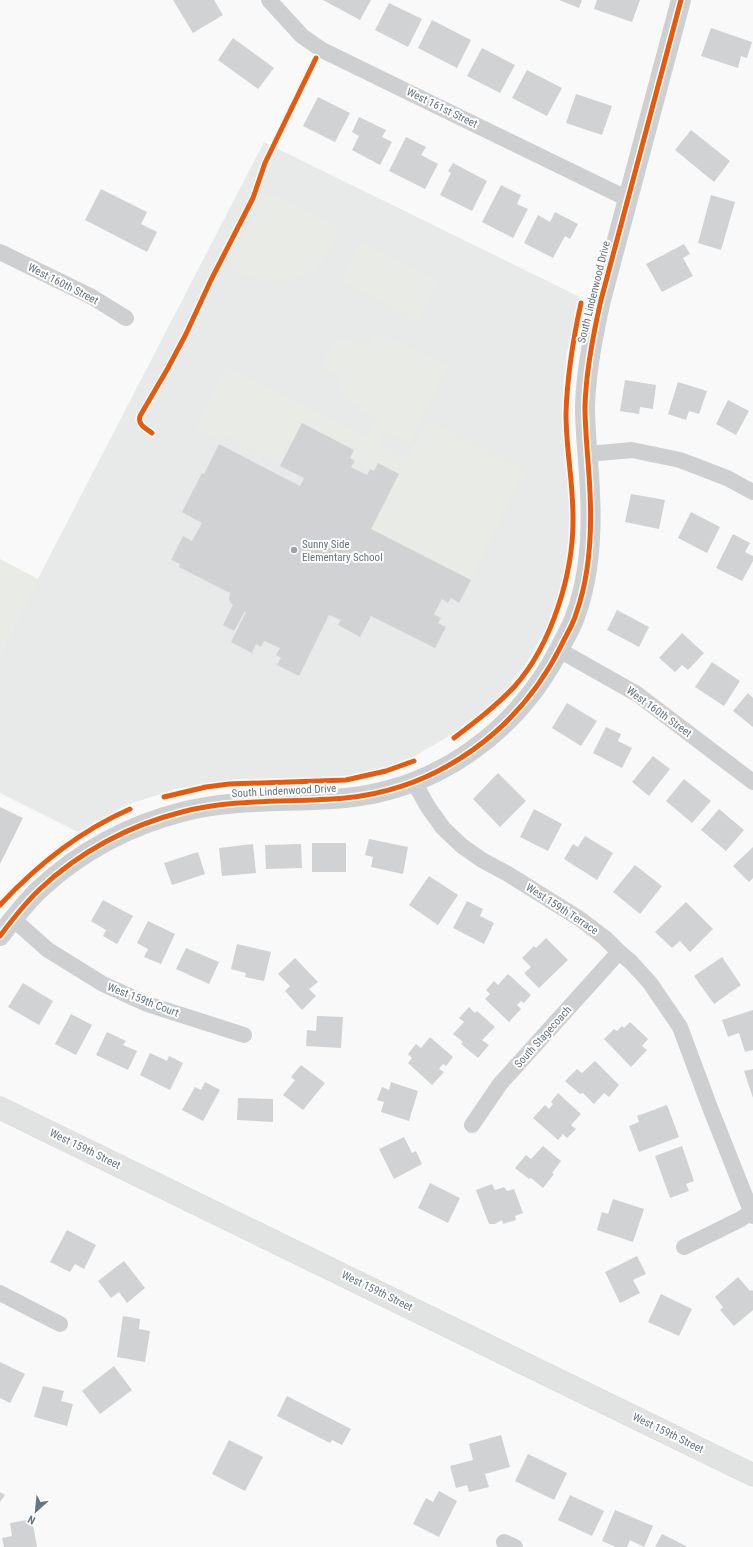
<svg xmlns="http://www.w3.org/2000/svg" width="753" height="1547" viewBox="0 0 753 1547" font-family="'Roboto Condensed',sans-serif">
	<rect width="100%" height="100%" fill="#f9f9f9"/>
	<path fill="#e8e9e9" d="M264,142L580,297L567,352L563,389L564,447L570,511V535L563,577L557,600L549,621L539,641L527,662L508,687L490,706L459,730L413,757L384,768L356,775L328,778L240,779L210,783L175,789L127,805L78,832L0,793V652Z"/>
	<path fill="#e8ebe6" d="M274,193L340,230C332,244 324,263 310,272C285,290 253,281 228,267L266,194Z
		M362,242L437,281L417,321L342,282Z
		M378,333L421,353L448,367L409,445L385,431L378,445L406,459L428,421L526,471L511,498L471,580L371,529L399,474L378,463L374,471L350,458L354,450L302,423L280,465L222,435L219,441L196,429L226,368L366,438L376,421L341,394L339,378L327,371L320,363L338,340L354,341L368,345Z
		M0,559L38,579L0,652Z"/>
	<path fill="#d0d2d3" d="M173,0H214L223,15L193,33Z
		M323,0H371L360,20Z
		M559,0H582L579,8Z
		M597,0H640L632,22L594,9Z
		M389,3L422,19L408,47L375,30Z
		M432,20L471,40L457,68L418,48Z
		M711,28L752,42L747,58L741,56L738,68L701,56Z
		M233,38L274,68L258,89L218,60Z
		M482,48L515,65L500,93L467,76Z
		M527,70L562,88L547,116L512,98Z
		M576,94L612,106L602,135L566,123Z
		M318,97L350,113L335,142L303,126Z
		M359,117L386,130L382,137L392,142L380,165L352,150L359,136L352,132Z
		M691,130L730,161L714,182L675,150Z
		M406,137L426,147L421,155L438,164L425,189L389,171Z
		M453,163L487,181L472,211L440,195L451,173L448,171Z
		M501,185L521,195L517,204L528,209L513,238L482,222Z
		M101,189L147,212L141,224L157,232L147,252L85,220Z
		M711,195L735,202L721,250L698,243Z
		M555,212L578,224L570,239L565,236L553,258L524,243L538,215L550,222Z
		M684,244L690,254L683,258L693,276L662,292L646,264Z
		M625,380L656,385L653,409L640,407L639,414L620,411Z
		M678,382L707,391L699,414L689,411L686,420L668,414Z
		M728,400L749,411L736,435L716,424Z
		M302,423L354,450L350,458L355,461L351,467L367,475L370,469L374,471L378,463L399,474L371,529L471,580L459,603L451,598L448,603L442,599L434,614L441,618L438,623L446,627L435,648L371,616L360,637L338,625L341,620L329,615L299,676L277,665L281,658L276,655L280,648L264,641L261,647L256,644L252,653L231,642L246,612L245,611L234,631L223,625L233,605L230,602L229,599L230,593L179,567L180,564L171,560L183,536L192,541L202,523L182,512L202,473L204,474L219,444L300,486L304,478L280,466Z
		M631,494L665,500L659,529L625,522Z
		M691,512L720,527L707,553L678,538Z
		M733,534L750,543L745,552L753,556V561L742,581L716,568Z
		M617,610L649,627L639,647L607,630Z
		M682,633L704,653L688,670L682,665L675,672L659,658Z
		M712,662L740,681L724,706L695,687Z
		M748,693L753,698V727L733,711Z
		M567,703L597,721L581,746L552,728Z
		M606,727L621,734L618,741L632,748L622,768L593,753Z
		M653,756L670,769L649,796L632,782Z
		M498,773L526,801L500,827L473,799Z
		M684,779L711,801L692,823L666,801Z
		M0,807L23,818L0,864Z
		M534,809L562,824L548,851L520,837Z
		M719,809L744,830L726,851L701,830Z
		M585,836L613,853L597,880L564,859L573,844L578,847Z
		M369,839L408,847L403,874L371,867L373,857L365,855Z
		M312,843H346V872H312Z
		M253,844L256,873L222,876L219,848Z
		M301,844L302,868L266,869L265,845Z
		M753,847V878L749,882L733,866Z
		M198,852L205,874L172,885L164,863Z
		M635,865L662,886L640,914L613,892Z
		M429,876L458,895L438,925L409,905Z
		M103,900L133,916L117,944L103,936L106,930L91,921Z
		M467,901L483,909L480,916L494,923L484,944L453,928Z
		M686,902L713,929L690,952L680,941L672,948L655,932Z
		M148,921L175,934L161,964L144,957L148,949L137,943Z
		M546,938L568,960L539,988L524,973L531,967L522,958L534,946L536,948Z
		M237,944L271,952L264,981L245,977L246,973L231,969Z
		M186,948L219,962L209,984L176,969Z
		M722,957L741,985L714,1004L694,976Z
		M295,958L318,982L309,989L316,996L302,1010L285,991L290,986L278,974Z
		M508,974L531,995L524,1003L521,1001L517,1005L521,1009L509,1022L485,999L490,994L486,990L494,981L498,985Z
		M23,983L53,1001L39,1025L8,1007Z
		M469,1007L475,1013L477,1011L495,1027L482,1040L489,1045L478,1058L461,1044L463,1042L453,1034L464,1022L459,1018Z
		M753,1010V1050L745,1052L739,1033L728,1037L722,1020Z
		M71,1014L92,1025L76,1055L55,1044Z
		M317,1016L343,1017L341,1048L306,1046L307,1030L316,1031Z
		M630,1022L648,1039L642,1046L647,1050L631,1067L604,1039L614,1029L617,1031L622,1026L624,1028Z
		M107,1032L126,1041L123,1045L137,1051L128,1070L96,1055Z
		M430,1037L453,1057L446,1066L443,1064L439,1069L444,1072L432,1085L408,1063L412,1058L408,1054L416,1044L421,1048Z
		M150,1053L167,1061L169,1056L183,1063L170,1090L140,1075Z
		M595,1061L619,1085L609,1097L604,1093L594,1104L583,1093L580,1094L565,1081L577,1069L582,1073Z
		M301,1065L325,1083L303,1110L283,1095L295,1080L291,1077Z
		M753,1069V1098L744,1071Z
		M205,1082L220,1090L203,1121L182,1110L195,1087L201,1090Z
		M391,1082L418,1091L409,1121L381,1112L384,1102L377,1100L382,1087L389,1090Z
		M558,1093L581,1114L571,1125L576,1129L567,1138L563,1134L558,1140L533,1118L545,1105L549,1109L553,1104L551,1102Z
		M238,1098L273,1099V1122L237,1120Z
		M667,1105L679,1137L639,1152L629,1126L639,1122L637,1116Z
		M404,1137L412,1153L416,1151L422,1164L394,1179L379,1149Z
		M543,1146L561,1161L552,1173L554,1174L543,1188L531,1178L529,1179L515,1168L526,1155L531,1159Z
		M682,1146L694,1181L686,1184L689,1191L670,1198L655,1156Z
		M430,1183L460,1198L448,1223L418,1208Z
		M492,1184L495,1190L504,1187L507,1191L514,1189L523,1213L515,1216L516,1220L503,1224L502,1220L495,1224H489L476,1190Z
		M613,1199L644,1209L633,1242L597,1230L602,1212L608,1214Z
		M67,1230L96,1245L84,1269L75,1264L70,1272L50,1262Z
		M637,1256L646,1274L633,1280L640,1293L620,1303L605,1272Z
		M124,1261L145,1288L127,1303L119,1292L111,1298L98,1281Z
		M738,1277L750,1291L752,1290L753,1291V1310L734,1326L720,1310L723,1307L715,1297Z
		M661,1294L692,1309L679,1336L648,1322Z
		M123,1316L140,1319L139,1329L150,1331L145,1362L117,1357Z
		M0,1362L25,1374L10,1403L0,1398Z
		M114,1366L132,1390L100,1414L82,1391Z
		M43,1386L64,1391L61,1401L73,1404L67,1426L34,1417Z
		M287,1396L351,1429L342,1445L332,1440L330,1443L277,1416Z
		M501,1435L510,1467L485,1474L489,1487L469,1492L467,1485L456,1488L450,1466L473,1460L469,1444Z
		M229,1440L263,1457L245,1491L212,1474Z
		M528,1454L567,1473L554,1500L515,1481Z
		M439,1491L457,1501L439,1537L413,1524L426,1498L433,1502Z
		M0,1492L5,1495L0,1502Z
		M570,1495L604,1511L592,1536L558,1520Z
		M615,1510L653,1526L644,1547L630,1540L627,1547H616L602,1541Z
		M32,1519L37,1547H4L2,1538L12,1536L10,1523Z
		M662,1534L688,1547H655Z"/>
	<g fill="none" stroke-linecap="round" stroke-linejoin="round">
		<g stroke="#d5d6d7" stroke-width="23">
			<path id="secondary" d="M0,1108L753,1475"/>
		</g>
		<path stroke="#cecfd0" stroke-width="16" d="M269,0L302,36L322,50L628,199
			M0,252L92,297L126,318
			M588,454L632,450L680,460L727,478L753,492
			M559,650L637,694L753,782
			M414,782L428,807L443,828L462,846L482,860L508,874L580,919L605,938L619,952L631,962L650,983L680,1027L709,1105L753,1216
			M13,919L48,950L103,984L147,1004L244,1035
			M472,1125L500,1084L619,952
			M684,1247L741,1219L751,1212
			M0,1293L60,1324
			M504,1542L515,1547"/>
		<path stroke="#cecfd0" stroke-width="20" d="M0,936C12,920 25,903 40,889C79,852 130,825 182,812C235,798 291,803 345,798C439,789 519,730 561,646C566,635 573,625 576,614C590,575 592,533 590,493C589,464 585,435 585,406C586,370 593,335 601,300L681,0"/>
		<use href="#secondary" stroke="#e1e2e2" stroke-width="22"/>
		<g stroke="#fff" stroke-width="8">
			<path id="cycleway" d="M152,433C147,429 137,425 140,416L168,368L186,334L211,280L253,198L265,163L316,58
				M454,738C475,722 496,706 514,687C552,645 574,572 573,516C573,482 566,448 566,414C567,376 573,340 581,303
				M164,797L206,787L229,784L346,780L386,771L414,761
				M0,905C37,865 80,831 130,809
				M0,936C12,920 25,903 40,889C79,852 130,825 182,812C235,798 291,803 345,798C439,789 519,730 561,646C566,635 573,625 576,614C590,575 592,533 590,493C589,464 585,435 585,406C586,370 593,335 601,300L681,0"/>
		</g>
		<use href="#cycleway" stroke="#e8590c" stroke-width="5"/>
	</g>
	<circle fill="#99a4ac" stroke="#fff" stroke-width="1.5" cx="294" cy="550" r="4"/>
	<g text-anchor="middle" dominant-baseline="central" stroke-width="4" stroke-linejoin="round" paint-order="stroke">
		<g font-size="11" fill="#657683" stroke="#fff">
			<text transform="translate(442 108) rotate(26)">West 161st Street</text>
			<text transform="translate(63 284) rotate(27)">West 160th Street</text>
			<text transform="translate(594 292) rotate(-76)">South Lindenwood Drive</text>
			<text transform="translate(659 712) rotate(36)">West 160th Street</text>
			<text transform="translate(284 791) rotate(-3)">South Lindenwood Drive</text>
			<text transform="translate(562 909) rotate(33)">West 159th Terrace</text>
			<text transform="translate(143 1000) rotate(21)">West 159th Court</text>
			<text transform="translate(543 1037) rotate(-48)">South Stagecoach</text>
			<text transform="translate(85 1149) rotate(26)">West 159th Street</text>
			<text transform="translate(377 1291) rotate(26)">West 159th Street</text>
			<text transform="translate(668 1433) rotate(26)">West 159th Street</text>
		</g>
		<g font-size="11" fill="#657683" stroke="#fff" text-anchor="start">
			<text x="302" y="544">Sunny Side<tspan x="302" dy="13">Elementary School</tspan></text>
		</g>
	</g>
	<g transform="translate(36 1511) rotate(207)" stroke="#ffffff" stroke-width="3" paint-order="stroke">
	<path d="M0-3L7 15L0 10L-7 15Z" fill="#657683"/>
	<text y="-6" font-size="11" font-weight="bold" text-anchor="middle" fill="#657683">N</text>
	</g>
</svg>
